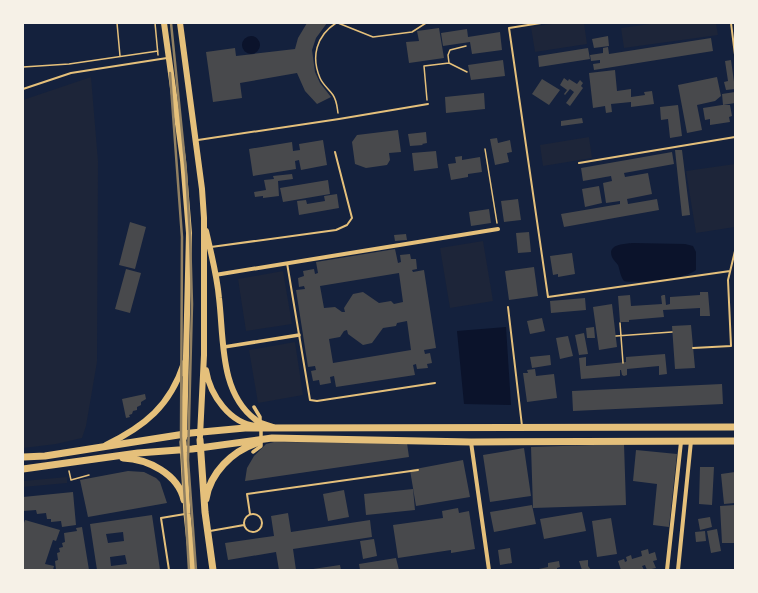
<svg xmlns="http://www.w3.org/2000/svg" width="758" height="593" viewBox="0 0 758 593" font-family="Rubik,sans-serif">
	<rect width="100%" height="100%" fill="#14213d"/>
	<path fill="#1d2539" d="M558,23H584L587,44L535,52L531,27Z
		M658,23H716L718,35L624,48L621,28Z
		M91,77L98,161L97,362L86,426L82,438L56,444L23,448V100Z
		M589,137L592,158L543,166L540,145Z
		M735,164V227L696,233L686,171Z
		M483,241L493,301L450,308L440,248Z
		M283,271L292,324L246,331L238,279Z
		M295,342L303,395L258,403L249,350Z
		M67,477V483L23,487V481Z"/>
	<path fill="#0b132b" d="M242 45a9 9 0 1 1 18 0a9 9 0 1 1-18 0Z
		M632,243L685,244L693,246L696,252V270C686,279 637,284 624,281C620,276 620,270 618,265C616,262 613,260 612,257C607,244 624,244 632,243Z
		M506,327L511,405L464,404L457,331Z"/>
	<path fill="#48494c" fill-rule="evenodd" d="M307,23H327L316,38L312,50L315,72L320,83L331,97L317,104L305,91L297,73L240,83L242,98L213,102L206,52L235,48L236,56L295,49L298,38Z
		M439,28L444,58L409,63L406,42L419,41L417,31Z
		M467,29L468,37L500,32L502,50L472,54L470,42L443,46L441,33Z
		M608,36L609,46L594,48L592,39Z
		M711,38L713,51L594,70L593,64L600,63V60L591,61L590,55L603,53V48L608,47L609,54Z
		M588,48L590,59L539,67L538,56Z
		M503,60L505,76L471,80L468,65Z
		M731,60L735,89L726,90L724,82L728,81L725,61Z
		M615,70L617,91L631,89V97L645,95L644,92L652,91L654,104L631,107V102L611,104L612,112L606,113L605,106L593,108L589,73Z
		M717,77L721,96L715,101L697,105L702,130L687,133L678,85Z
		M564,78L568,81L569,79L577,84L580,80L583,83L581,86L583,88L570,106L566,103L574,92L570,89L565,95L564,94L567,90L560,85Z
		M542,79L560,90L549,105L532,94Z
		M735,92V103L723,105L722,94Z
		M484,93L485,109L446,113L445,97Z
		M678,105L682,136L670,138L668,119L661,120L660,107Z
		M722,105H730L732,116L729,117L730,122L710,125V119L705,120L703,108Z
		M582,118L583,123L561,126V121Z
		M398,130L401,152L389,153L390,160L387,165L366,168L355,164L352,142L357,135Z
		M426,132L427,143L422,144L423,145L410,146L408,134Z
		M497,138L498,143L510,140L512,152L507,153L509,162L495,165L490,139Z
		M323,140L327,165L301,170L299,160L295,161L296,169L253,176L249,149L292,142L293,151L300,150L299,144Z
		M675,150H682L690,215L682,216Z
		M436,151L438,168L414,171L412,153Z
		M672,152L674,164L624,173L625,177L648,173L652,194L627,199L628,204L657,199L659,210L564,227L561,214L620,204V201L606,203L603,183L612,181L611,176L583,181L581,168Z
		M462,156V160L480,157L482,172L468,174V177L451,180L448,164L456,163L455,157Z
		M292,174L293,179L278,181L279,196L263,198V196L255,197L254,192L266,190L264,180L274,179L273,176Z
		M328,180L330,194L283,202L280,188Z
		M599,186L602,203L585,207L582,189Z
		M337,194L339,208L299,215L297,201L306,200L307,204L325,201L324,196Z
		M518,199L521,220L504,222L501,201Z
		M489,209L491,223L471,226L469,212Z
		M130,222L146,227L135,269L119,265Z
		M529,232L531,252L518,253L516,233Z
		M406,234L407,240L395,241L394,235Z
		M395,249L398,263L401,262L400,255L410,254L411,259H416L417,269L412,270L413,272L424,270L436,348L424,350L425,354L430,353L432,363L427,364L428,368L417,369L416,364L413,365L415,375L336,387L334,376L330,377L331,383L320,385L319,380L313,381L311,371L316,370L315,366L308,367L296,290L305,289L304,286L299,287L298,278L304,276L303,271L314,269L315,274L318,273L316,262ZM399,273L403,302L394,304L391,301L379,303L363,292L353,294L344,308L345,312H342L335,307L324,308L320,286ZM407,321L411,350L333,363L329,339L340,337L344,331L347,330L348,334L363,345L372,343L383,328L396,326L397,323Z
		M572,253L575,274L558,277V274L553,275L550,256Z
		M534,267L538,296L509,300L505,271Z
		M126,269L141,273L130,313L115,309Z
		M700,292H708L710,316H700V308L663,310L664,317L629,320V322H620L618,296L630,295L631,306L662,304L661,296L663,295H665L666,305L670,304V297L700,295Z
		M585,298L586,310L551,313L550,301Z
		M612,304L617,347L599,350L593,307Z
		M542,318L545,331L530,334L527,321Z
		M691,325L695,368L675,369L672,326Z
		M594,327L595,338H587L586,328Z
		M584,333L588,354L579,355L575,335Z
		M568,336L573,356L560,359L556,338Z
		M665,354L667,374L659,375V366L627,369V375L624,376L622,375L621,370H620V376L581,379L579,358L586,357V366L626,362V357Z
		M550,355L551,365L532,368L530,357Z
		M535,369L536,376L554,374L557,398L527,402L523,373H528L527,370Z
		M722,384L723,404L573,411L572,391Z
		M145,394L146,399L141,402V405L137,407V410L133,411L132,414L129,415L130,417L126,418L122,399Z
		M274,442L407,443L409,457L245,481L247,468L254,456L266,444Z
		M624,444L626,505L533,508L531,447Z
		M524,448L531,496L490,502L483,455Z
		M636,450L677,454L669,527L653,525L657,484L633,481Z
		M463,460L470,497L416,506L410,470Z
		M700,467H714L712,505L699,504Z
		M128,471L144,472L156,478L160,482L167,503L88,517L80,480Z
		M735,472V503L724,504L721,474Z
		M413,489L415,510L366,515L364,494Z
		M344,490L349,517L328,521L323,494Z
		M73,492L76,525L62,527L61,521L51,522V519H47L46,513L37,514L36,510L23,511V497Z
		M532,505L536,524L494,532L490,512Z
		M735,505V543H722L720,506Z
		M458,508L459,513L469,511L475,549L451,553V550L398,558L393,525L443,518L442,511Z
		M582,512L586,531L544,539L540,519Z
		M288,513L291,532L370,520L372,537L293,549L296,570H279L276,552L228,560L225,543L274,536L271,516Z
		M152,515L160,570H97L90,524ZM123,532L124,541L108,543L106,534ZM125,555L127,564L111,566L110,557Z
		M710,517L712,527L700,530L698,519Z
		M611,518L617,554L597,557L592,521Z
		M25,520L60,530L56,541L53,540L45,564L54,566L53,570H23V526Z
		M82,527L89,570H56L55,561L58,560L57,553L60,552L59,548L63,547L62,543L65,542L64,533L77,531L76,528Z
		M717,529L721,551L711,553L707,531Z
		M705,531L706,541L696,542L695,532Z
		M374,539L377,556L363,559L360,541Z
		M510,548L512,563L500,565L498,550Z
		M648,549L649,554L655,552L657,560L653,561L656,568L647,570L645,565L642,566L644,570H621L618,561L624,559L625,562L627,561L626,557L631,555L632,559L642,556L641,551Z
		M396,558L399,570H360L359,564Z
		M588,560V566L591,570H582L579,561Z
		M559,561L560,567L557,568V570H534L548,567V563Z
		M340,565L341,570H313V569Z"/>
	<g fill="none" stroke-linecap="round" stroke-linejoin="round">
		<path stroke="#e5c07b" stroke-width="1.5" d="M117,23L120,56
			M155,23L158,55
			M336,23C316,36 311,57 320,78C323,85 329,89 333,95C337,101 337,107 338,113
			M338,23L373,37L412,32L426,23
			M449,63L467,72
			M23,67L69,64L158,51
			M427,100L424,66L449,63L448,55L450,50L466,46
			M485,149L497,223
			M620,323L623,363
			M616,336L672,332
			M69,471L71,480L89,475"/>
		<path stroke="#e5c07b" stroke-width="2" d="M541,23L509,28L548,297L730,271
			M731,23L735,55
			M23,89L71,73L167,58
			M198,140L339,119L428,104
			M579,163L735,137
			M211,247L336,230L347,225L352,218L335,152
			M287,263L310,400L317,401L435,383
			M508,307L522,426
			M693,348L731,346L728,280L735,251
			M250,514L247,494L418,470
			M244 523a9 9 0 1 1 18 0a9 9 0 1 1-18 0Z
			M210,531L244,525
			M169,570L161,518L185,514"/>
		<path stroke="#e5c07b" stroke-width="3.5" d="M224,347L299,335
			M254,407L260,417V422
			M253,452L261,446V428"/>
		<path stroke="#e5c07b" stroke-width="4" d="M215,275L498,229
			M471,442L489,570
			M667,570L681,442
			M678,570L691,441"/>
		<path stroke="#e5c07b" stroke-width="6" d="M164,23L183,160L189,233L184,438
			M180,23L202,189L204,218V355L200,436
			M206,231C211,253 217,275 219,298C224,338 219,393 256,420C261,424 268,425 273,427
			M206,370C210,395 230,424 257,426
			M106,445C145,426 170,406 184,363"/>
		<path stroke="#e5c07b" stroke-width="7" d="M200,440L205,512L213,570
			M183,442L187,514L193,570
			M23,457L45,456L191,433L245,428L735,427
			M123,458C148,459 178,474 184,500
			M23,469L138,453L192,449L272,438L471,442L735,441
			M206,499C210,473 232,451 257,443"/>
		<path stroke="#918062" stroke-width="2.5" d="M171,23L186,172L190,236L192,304L188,460L196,570
			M170,73L182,237L181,436L189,570"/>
	</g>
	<rect width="758" height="593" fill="none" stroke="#f6f1e7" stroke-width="48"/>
</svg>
